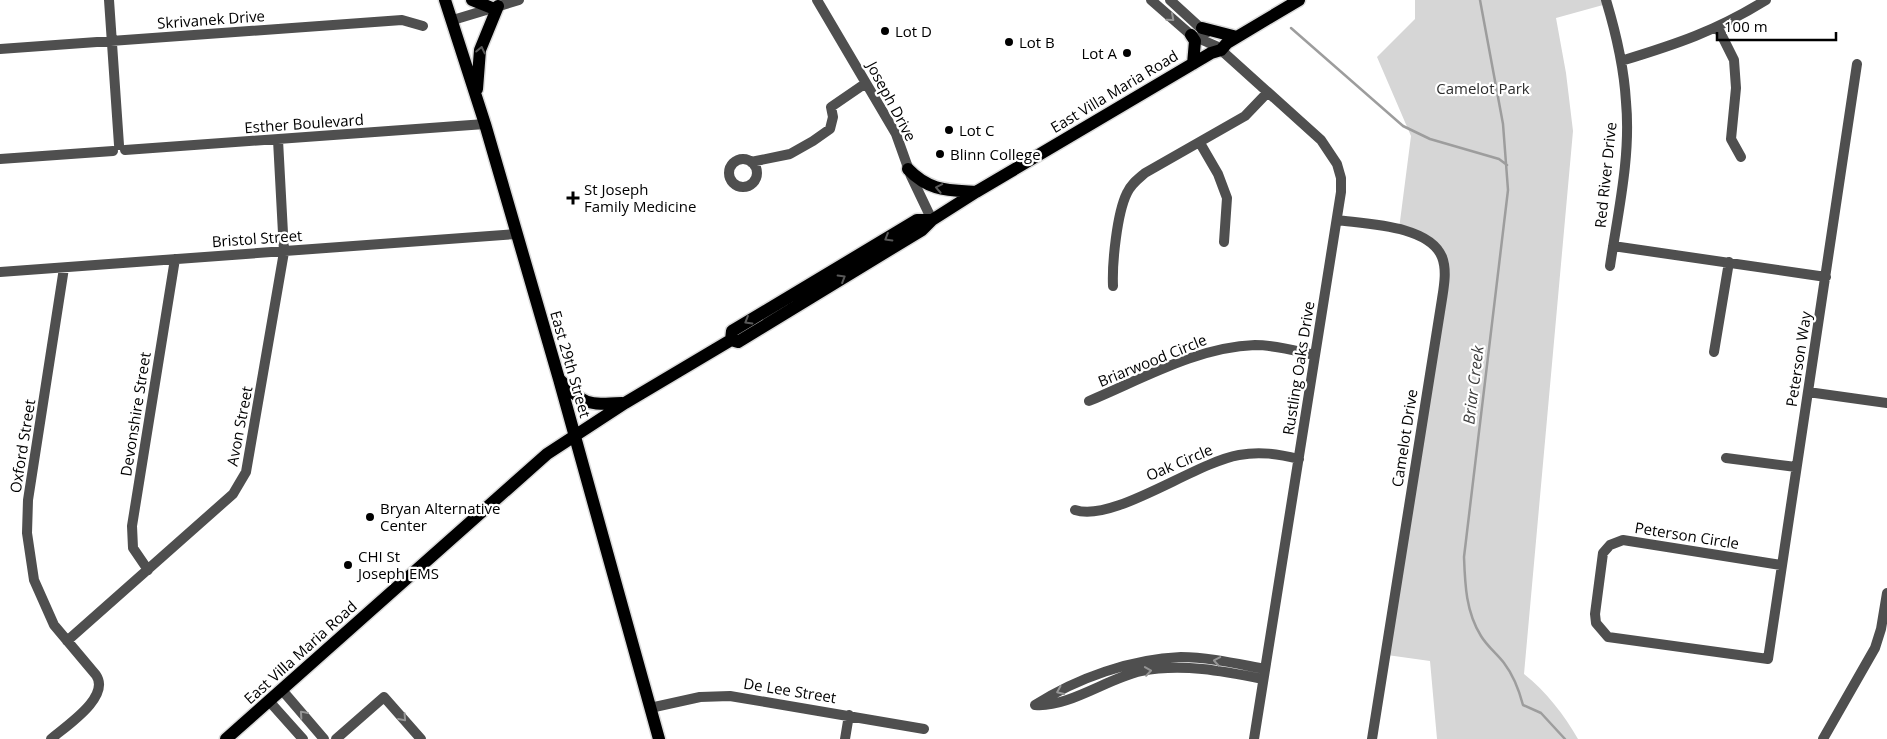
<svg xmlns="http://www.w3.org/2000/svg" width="1887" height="739" viewBox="0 0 1887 739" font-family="'Open Sans',sans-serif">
	<rect width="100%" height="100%" fill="#fff"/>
	<path fill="#d6d6d6" d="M1415,0H1601L1603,5L1556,18L1566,73L1573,131L1524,674C1546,691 1564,715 1578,739H1437L1430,661L1387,655L1445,283L1435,247L1399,229L1411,136L1377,57L1415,19Z"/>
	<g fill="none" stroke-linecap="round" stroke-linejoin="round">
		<path stroke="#9d9d9d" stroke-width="2.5" d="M1480,0L1503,124L1508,190L1464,557C1465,585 1466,612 1481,636C1487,646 1497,654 1504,663C1514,676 1519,690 1523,705L1541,713L1565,739
			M1291,28L1403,126L1430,139L1499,159L1507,165"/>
		<g stroke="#dbdbdb" stroke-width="15">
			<path id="major" d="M445,0L485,124L559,379L659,739
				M472,0L492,8
				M1202,28L1237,37
				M1191,35L1195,41L1193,64
				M477,89L480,50L498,6
				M908,169C929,191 947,190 976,192
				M731,340L732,331L917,220H932
				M559,379C585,405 586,405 622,403
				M226,739L547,454L625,403L731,340L738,342L922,230L932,220L976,192L1211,53L1221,50L1227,43L1299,0"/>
		</g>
		<path stroke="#4f4f4f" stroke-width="10" d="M109,0L119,145
			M817,0L896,134L911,176L932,220
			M1151,0L1191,35L1216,46
			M1170,0L1206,33
			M1606,0C1616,33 1624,67 1626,102C1631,156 1618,212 1610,266
			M453,20L519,0
			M1718,28L1734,60L1736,88L1731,139L1741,157
			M0,49L402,20L423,26
			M1221,50L1321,140L1337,164L1341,178V192L1254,739
			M1621,61C1677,44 1716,31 1766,0
			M1200,143L1218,174L1227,198L1224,242
			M125,150L485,124
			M729 173a14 14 0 1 1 28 0a14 14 0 1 1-28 0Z
			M0,159L113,151
			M751,162L790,154L813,141L830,129L833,117L831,107L866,83
			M1337,220C1366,224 1429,225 1442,257C1447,270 1444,286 1442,299L1372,739
			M1613,246L1826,277
			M0,272L516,234
			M1113,286C1112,263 1117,213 1127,193C1131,184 1138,179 1145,173L1245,116L1268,92
			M1714,352L1729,262
			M1808,392L1887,403
			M1089,401C1142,379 1197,347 1255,345C1275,345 1296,351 1315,355
			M1726,458L1796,467
			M1075,510C1113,523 1194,463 1239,455C1260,451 1278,454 1299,459
			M1781,565L1623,540L1610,545L1603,553L1595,614L1596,623L1608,637L1768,659L1857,64
			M148,570L133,548L132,526L175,259
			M67,641L233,494L246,472L284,252L278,140
			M282,690L324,739
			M269,701L303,739
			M1035,705C1077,678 1131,659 1181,657C1209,657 1238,664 1265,669
			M1035,705C1068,708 1108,678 1141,671C1182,663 1223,671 1263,679
			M650,708L700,697L730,696L924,729
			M51,739C66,726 111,697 96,675L54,625L34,580L27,533L28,500L64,268
			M336,739L384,697L421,739
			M845,739L849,715
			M1823,739L1875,648L1881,629L1887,593"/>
		<use href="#major" stroke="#000" stroke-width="12"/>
	</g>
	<defs><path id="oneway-chevron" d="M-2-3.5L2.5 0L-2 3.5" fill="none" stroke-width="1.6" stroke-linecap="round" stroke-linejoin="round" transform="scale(1.25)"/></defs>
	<g stroke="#959595">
		<use href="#oneway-chevron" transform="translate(1171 18) rotate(41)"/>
		<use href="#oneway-chevron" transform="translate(1217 661) rotate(-170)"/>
		<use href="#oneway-chevron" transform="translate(1148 671) rotate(-8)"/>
		<use href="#oneway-chevron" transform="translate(1060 691) rotate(156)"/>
		<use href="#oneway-chevron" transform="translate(303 714) rotate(-131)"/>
		<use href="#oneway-chevron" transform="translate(403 718) rotate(48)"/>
	</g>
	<g stroke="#595959">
		<use href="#oneway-chevron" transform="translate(481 50) rotate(-78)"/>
		<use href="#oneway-chevron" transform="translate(939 188) rotate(-169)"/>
		<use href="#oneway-chevron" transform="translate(888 238) rotate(149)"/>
		<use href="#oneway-chevron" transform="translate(842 278) rotate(-31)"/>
		<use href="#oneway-chevron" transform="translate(748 321) rotate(149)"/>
	</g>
	<g fill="#000" stroke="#fff" stroke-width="2">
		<circle cx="885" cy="31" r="5"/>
		<circle cx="1009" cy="42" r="5"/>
		<circle cx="1127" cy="53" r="5"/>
		<circle cx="949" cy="130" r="5"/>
		<circle cx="940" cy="154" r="5"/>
		<path d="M570.5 190.5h5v5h5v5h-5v5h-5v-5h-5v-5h5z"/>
		<circle cx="370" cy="517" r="5"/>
		<circle cx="348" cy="565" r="5"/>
	</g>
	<g text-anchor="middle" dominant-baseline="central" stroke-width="4.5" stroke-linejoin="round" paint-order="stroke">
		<g font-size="15" fill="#000" stroke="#fff">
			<text transform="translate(211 19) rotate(-4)">Skrivanek Drive</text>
			<text transform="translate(1114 91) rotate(-31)">East Villa Maria Road</text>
			<text transform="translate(892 101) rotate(62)">Joseph Drive</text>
			<text transform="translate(304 123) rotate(-4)">Esther Boulevard</text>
			<text transform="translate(1605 175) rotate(-84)">Red River Drive</text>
			<text transform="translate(257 238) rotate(-4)">Bristol Street</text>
			<text transform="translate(1798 359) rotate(-81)">Peterson Way</text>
			<text transform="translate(1152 360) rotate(-22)">Briarwood Circle</text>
			<text transform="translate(571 364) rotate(74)">East 29th Street</text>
			<text transform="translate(1298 368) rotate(-81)">Rustling Oaks Drive</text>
			<text transform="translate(135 414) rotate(-81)">Devonshire Street</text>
			<text transform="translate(239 426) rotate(-79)">Avon Street</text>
			<text transform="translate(1404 438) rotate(-81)">Camelot Drive</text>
			<text transform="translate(22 446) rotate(-81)">Oxford Street</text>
			<text transform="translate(1179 462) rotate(-23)">Oak Circle</text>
			<text transform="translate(1687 535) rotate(9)">Peterson Circle</text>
			<text transform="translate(300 652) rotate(-42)">East Villa Maria Road</text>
			<text transform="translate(790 690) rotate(9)">De Lee Street</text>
		</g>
		<g font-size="15" fill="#000" stroke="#fff" text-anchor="start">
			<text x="895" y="31">Lot D</text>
			<text x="1019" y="42">Lot B</text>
			<text x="1117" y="53" text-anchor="end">Lot A</text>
			<text x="959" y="130">Lot C</text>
			<text x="950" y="154">Blinn College</text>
			<text x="584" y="189">St Joseph<tspan x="584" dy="17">Family Medicine</tspan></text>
			<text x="380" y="508">Bryan Alternative<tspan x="380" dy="17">Center</tspan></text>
			<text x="358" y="556">CHI St<tspan x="358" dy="17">Joseph EMS</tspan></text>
		</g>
		<g font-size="15" fill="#2d2d2d" stroke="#fff">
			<text x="1483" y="88">Camelot Park</text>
		</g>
		<g font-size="16" font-style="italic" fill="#3e3e3e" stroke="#fff">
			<text transform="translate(1473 385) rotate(-83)">Briar Creek</text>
		</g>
	</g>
	<path d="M1717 32v8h119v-8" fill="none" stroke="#000000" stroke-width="2.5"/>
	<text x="1724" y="32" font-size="15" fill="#000000" stroke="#ffffff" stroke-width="4" paint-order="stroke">100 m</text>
</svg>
